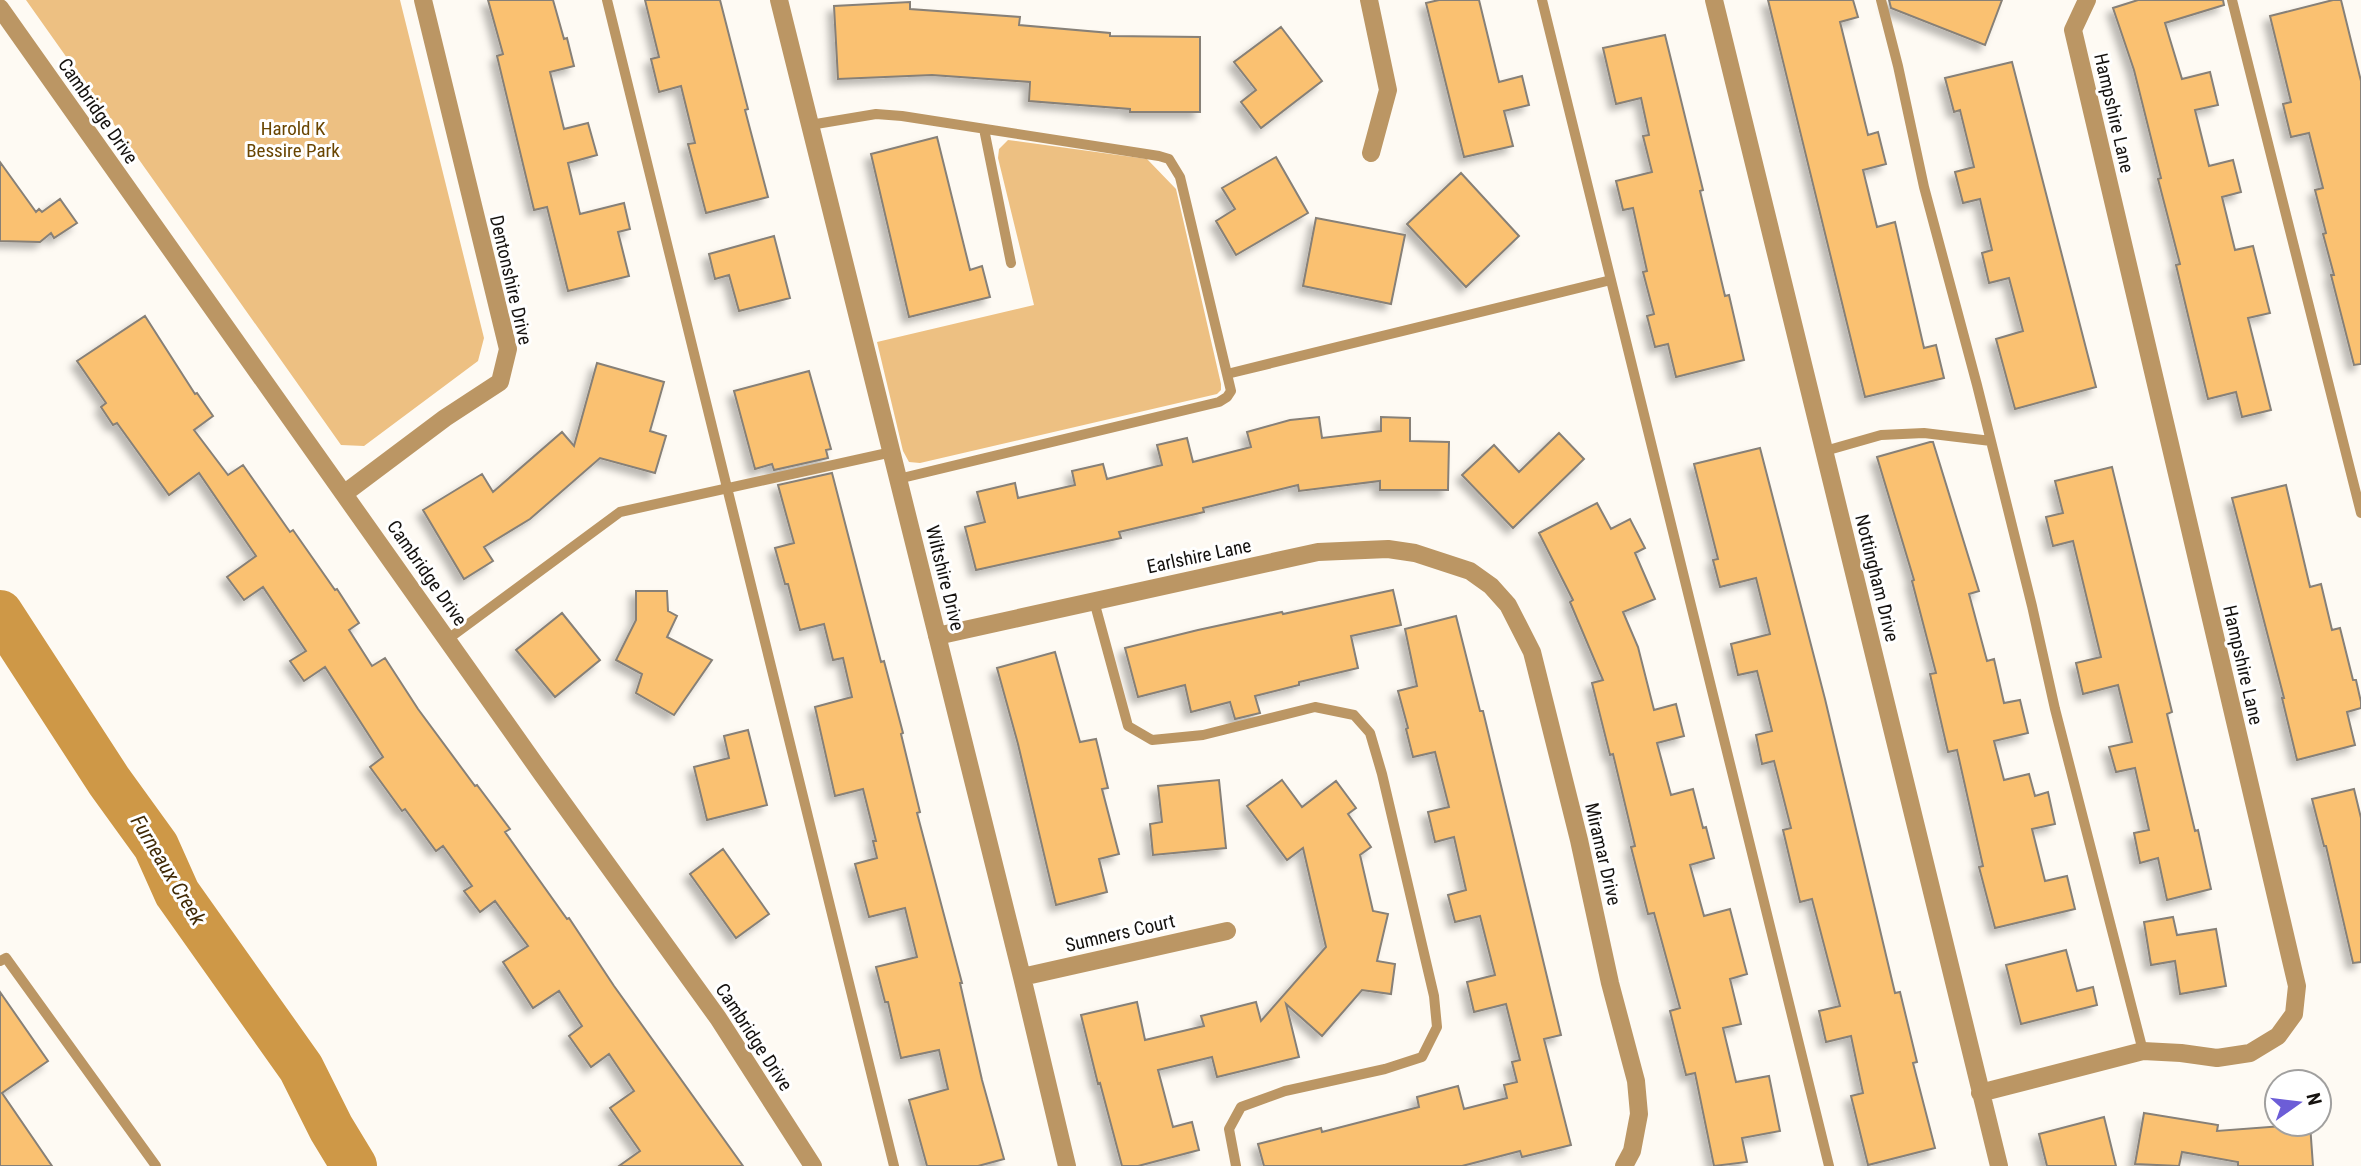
<svg xmlns="http://www.w3.org/2000/svg" width="2361" height="1166" viewBox="0 0 2361 1166" font-family="'Roboto Condensed',sans-serif">
	<defs>
		<filter id="shadow"><feDropShadow dx="-6" dy="6" stdDeviation="3.5" flood-color="#0004"/></filter>
	</defs>
	<rect width="100%" height="100%" fill="#fefaf3"/>
	<path fill="#edc082" d="M26,0H400L484,338L478,361L364,446L341,445Z
		M1008,140L1147,159L1176,189L1221,384V390L1217,394L920,463L909,462L903,451L877,342L1034,305L998,158L999,149Z"/>
	<g fill="none" stroke-linecap="round" stroke-linejoin="round">
		<path stroke="#ce9847" stroke-width="46" d="M0,613L109,781L156,846L177,893L301,1068L331,1128L354,1166"/>
	</g>
	<path fill="#fac171" stroke="#878077" stroke-width="2" filter="url(#shadow)" d="M488,0H553L564,39L567,38L574,66L550,72L564,129L588,123L597,155L568,163L580,214L624,203L630,229L618,232L629,276L568,291L547,207L534,210L497,56L503,54Z
		M645,0H720L748,109L745,110L768,197L706,213L688,144L695,143L681,86L659,92L651,59L659,57Z
		M1439,0H1479L1499,82L1522,76L1529,105L1504,111L1513,146L1464,157L1426,3Z
		M1768,0H1853L1858,17L1840,22L1868,135L1878,132L1886,164L1863,170L1877,227L1895,222L1924,348L1936,345L1944,378L1865,397Z
		M1889,0H2002L1985,45L1891,8Z
		M2138,0H2223L2224,5L2165,23L2182,79L2210,72L2218,105L2195,110L2209,166L2233,160L2241,192L2222,197L2235,250L2253,246L2270,313L2248,318L2271,410L2242,417L2236,392L2208,399L2176,265L2180,264L2158,179L2161,178L2134,70L2113,8Z
		M2333,0H2341L2361,81V364L2354,365L2331,275H2334L2323,234L2326,233L2315,190L2323,188L2309,133L2291,137L2283,104L2291,102L2270,16Z
		M910,2V9L1020,17L1019,25L1110,33V36L1200,37V112H1130V109L1029,101L1030,82L932,75L838,79L834,6Z
		M1281,27L1322,81L1261,128L1241,102L1256,90L1234,62Z
		M1665,35L1703,190L1700,191L1725,296L1729,295L1744,360L1676,377L1668,344L1655,347L1647,316L1654,314L1643,272L1647,271L1633,208L1623,210L1616,181L1652,172L1643,136L1649,135L1641,98L1616,104L1603,48Z
		M2012,62L2096,387L2015,409L1996,339L2023,331L2009,278L1989,283L1982,253L1992,250L1980,199L1963,203L1955,172L1974,167L1960,110L1954,112L1945,78Z
		M937,137L970,270L982,266L990,297L909,317L871,154Z
		M1276,157L1308,213L1236,255L1216,221L1235,209L1222,188Z
		M0,162L36,212L39,209L42,212L60,199L77,223L54,238L51,233L40,242L0,241Z
		M1461,173L1519,236L1466,287L1407,224Z
		M1316,218L1405,235L1391,304L1303,286Z
		M774,236L790,298L739,311L729,275L715,279L709,254Z
		M145,316L195,394L197,393L213,416L194,430L228,475L243,465L290,532L293,530L335,590L337,589L359,623L349,630L372,666L385,658L418,709L475,786L477,785L510,829L505,832L567,919L569,918L614,986L743,1166H619L640,1151L610,1108L634,1091L609,1054L591,1067L569,1036L582,1026L559,991L533,1008L503,962L528,946L495,901L480,912L464,891L472,886L443,846L436,851L405,809L402,811L370,767L383,757L325,667L304,681L290,661L306,651L263,587L244,600L227,577L256,556L199,473L169,495L117,423L113,425L101,407L106,403L77,361Z
		M597,363L664,382L650,431L666,436L655,473L600,458L530,519L484,547L493,561L464,579L423,510L482,474L493,492L562,432L574,446Z
		M809,371L831,449L826,450L828,458L774,470L772,464L755,469L734,391Z
		M1319,417L1322,438L1381,431V417L1410,418V441L1449,442L1448,490H1380V481L1299,491L1298,485L1203,508L1204,512L1119,532L1121,538L976,570L965,527L985,522L977,492L1015,483L1018,498L1075,485L1072,471L1103,464L1107,479L1162,465L1157,445L1187,438L1193,462L1251,447L1247,432L1290,420Z
		M1559,433L1584,459L1513,528L1462,475L1494,445L1519,472Z
		M1930,442H1933L1979,591L1969,594L1987,661L1994,659L2004,703L2020,700L2028,733L1994,741L2004,780L2029,774L2035,796L2048,792L2055,824L2032,829L2045,881L2067,876L2075,909L1995,928L1979,867L1983,866L1957,750L1948,752L1930,674L1936,673L1912,581L1914,580L1877,457Z
		M1760,448L1825,699L1895,993L1900,992L1917,1062L1913,1063L1935,1148L1868,1165L1851,1096L1863,1093L1851,1036L1826,1042L1819,1011L1840,1006L1812,899L1800,902L1783,830L1791,828L1774,761L1762,764L1756,735L1772,731L1757,671L1738,675L1731,644L1770,634L1756,578L1720,587L1713,560L1718,559L1694,464Z
		M2112,467L2172,712L2167,714L2195,831L2198,830L2211,889L2167,900L2158,858L2140,863L2134,833L2149,830L2135,768L2116,772L2109,747L2132,742L2118,685L2083,694L2076,663L2101,657L2073,541L2053,546L2046,517L2063,513L2055,481Z
		M832,473L881,662L884,661L903,733L901,734L920,812L917,813L962,983H960L982,1080L1004,1159L978,1166H927L909,1100L948,1089L939,1050L901,1058L888,1002H885L876,967L917,957L905,908L869,917L855,864L877,858L873,841H876L863,789L835,796L815,707L852,697L843,658L833,660L824,624L800,630L788,584H785L775,548L794,543L778,485Z
		M2286,485L2310,587L2321,584L2332,630L2340,628L2353,680H2356L2361,702V708L2347,712L2355,745L2297,760L2282,698H2284L2232,498Z
		M1597,503L1611,529L1630,519L1645,548L1635,553L1655,599L1623,612L1638,647L1654,710L1676,704L1684,736L1657,743L1671,795L1693,789L1703,828L1706,827L1714,858L1690,865L1704,916L1730,909L1747,974L1730,979L1741,1024L1723,1028L1736,1082L1769,1076L1780,1131L1742,1138L1747,1162L1714,1166L1695,1073L1686,1075L1670,1011L1680,1008L1654,913L1648,914L1631,847L1635,846L1613,754L1610,755L1592,683L1603,680L1570,602L1573,600L1539,533Z
		M1393,590L1401,625L1351,636L1358,668L1299,682V685L1255,696L1260,713L1235,719L1230,702L1191,712L1185,685L1138,697L1125,648L1198,630L1282,612L1283,614Z
		M636,591H667L668,611L677,616L667,637L712,660L674,715L636,693L642,674L616,660L636,620Z
		M562,613L600,660L555,697L516,650Z
		M1456,616L1480,711H1483L1561,1035L1544,1039L1571,1145L1522,1157L1520,1151L1462,1166H1264L1258,1144L1321,1128L1322,1132L1419,1107L1417,1097L1458,1086L1464,1109L1507,1098L1504,1085L1517,1082L1512,1062L1520,1060L1506,1004L1474,1012L1467,982L1495,975L1480,916L1455,922L1448,895L1466,890L1454,837L1435,842L1428,812L1449,807L1435,752L1413,757L1406,729L1408,728L1398,691L1417,686L1405,629Z
		M1055,652L1080,742L1096,739L1108,788L1102,789L1119,854L1099,859L1107,892L1056,905L1018,744L997,668Z
		M748,730L767,805L707,820L694,767L729,758L724,736Z
		M1219,780L1226,848L1153,855L1150,824L1162,822L1158,786Z
		M1282,780L1302,807L1336,781L1356,808L1348,814L1371,847L1360,855L1373,911L1388,914L1377,961L1395,964L1391,994L1362,990L1322,1036L1286,1004L1299,1057L1217,1077L1212,1057L1158,1070L1173,1127L1192,1122L1199,1150L1138,1166H1122L1100,1083L1098,1084L1081,1015L1137,1002L1145,1040L1204,1026L1201,1016L1256,1002L1261,1021L1326,947L1303,848L1287,860L1247,806Z
		M2354,789L2361,818V962L2353,963L2326,846H2324L2312,799Z
		M723,849L769,914L736,938L690,874Z
		M2173,917L2177,935L2216,929L2226,986L2180,994L2175,961L2151,965L2144,922Z
		M2066,950L2077,991L2093,987L2097,1005L2021,1024L2006,965Z
		M0,992L48,1061L2,1093L52,1166H0Z
		M2144,1113L2218,1125L2217,1131L2310,1124L2313,1166H2238V1162L2182,1152L2179,1166L2135,1164Z
		M2104,1117L2116,1166H2047L2039,1134Z"/>
	<g fill="none" stroke-linecap="round" stroke-linejoin="round">
		<path stroke="#bb9664" stroke-width="10" d="M607,0L894,1166
			M1542,0L1829,1166
			M1881,0L1898,66L1924,187L1977,385L2032,606L2055,709L2143,1051
			M2232,0L2361,513
			M810,125L876,114L902,116L1159,156L1169,159L1180,177L1231,391L1227,397L1219,402L898,479
			M984,129L1011,263
			M1227,374L1611,280
			M1825,451L1881,435L1924,433L1991,441
			M1094,601L1128,726L1152,740L1203,735L1315,707L1354,715L1370,733L1382,774L1434,996L1437,1027L1422,1057L1385,1069L1285,1091L1241,1107L1229,1129L1236,1166
			M448,639L620,512L892,452
			M0,961L6,958L156,1166"/>
		<path stroke="#bb9664" stroke-width="18" d="M779,0L1022,977L1067,1166
			M1369,0L1388,90L1371,153
			M1714,0L1999,1166
			M0,8L542,774L718,1018L813,1166
			M345,493L445,418L500,382L508,349L423,0
			M937,636L1318,552L1388,549L1415,553L1470,571L1491,586L1508,605L1532,652L1579,840L1610,983L1636,1081L1639,1114L1632,1151L1624,1166
			M1022,977L1227,931
			M1980,1093L2143,1051L2181,1053L2217,1058L2250,1053L2278,1036L2294,1014L2297,986L2073,30L2087,0"/>
	</g>
	<g text-anchor="middle" dominant-baseline="central" stroke-width="6" stroke-linejoin="round" paint-order="stroke">
		<g font-size="19" fill="#15120f" stroke="#fff">
			<text transform="translate(98 111) rotate(55)">Cambridge Drive</text>
			<text transform="translate(2114 113) rotate(77)">Hampshire Lane</text>
			<text transform="translate(511 280) rotate(77)">Dentonshire Drive</text>
			<text transform="translate(1199 556) rotate(-12)">Earlshire Lane</text>
			<text transform="translate(427 573) rotate(55)">Cambridge Drive</text>
			<text transform="translate(945 578) rotate(76)">Wiltshire Drive</text>
			<text transform="translate(1877 578) rotate(76)">Nottingham Drive</text>
			<text transform="translate(2243 665) rotate(77)">Hampshire Lane</text>
			<text transform="translate(1603 854) rotate(77)">Miramar Drive</text>
			<text transform="translate(1120 933) rotate(-13)">Sumners Court</text>
			<text transform="translate(754 1037) rotate(57)">Cambridge Drive</text>
		</g>
		<g font-size="19" fill="#694501" stroke="#fff">
			<text x="293" y="128">Harold K<tspan x="293" dy="22">Bessire Park</tspan></text>
		</g>
		<g font-size="21" font-style="italic" fill="#412a06" stroke="#fff">
			<text transform="translate(168 870) rotate(59)">Furneaux Creek</text>
		</g>
	</g>
	<g transform="translate(2298 1103) rotate(76)"><circle r="33" fill="#ffffff" stroke="#a1a09f" stroke-width="2"/>
	<path d="M0-5L12 26L0 18L-12 26Z" fill="#6c5dd7"/>
	<text y="-10" font-size="19" font-weight="bold" text-anchor="middle" fill="#15120f">N</text>
	</g>
</svg>
